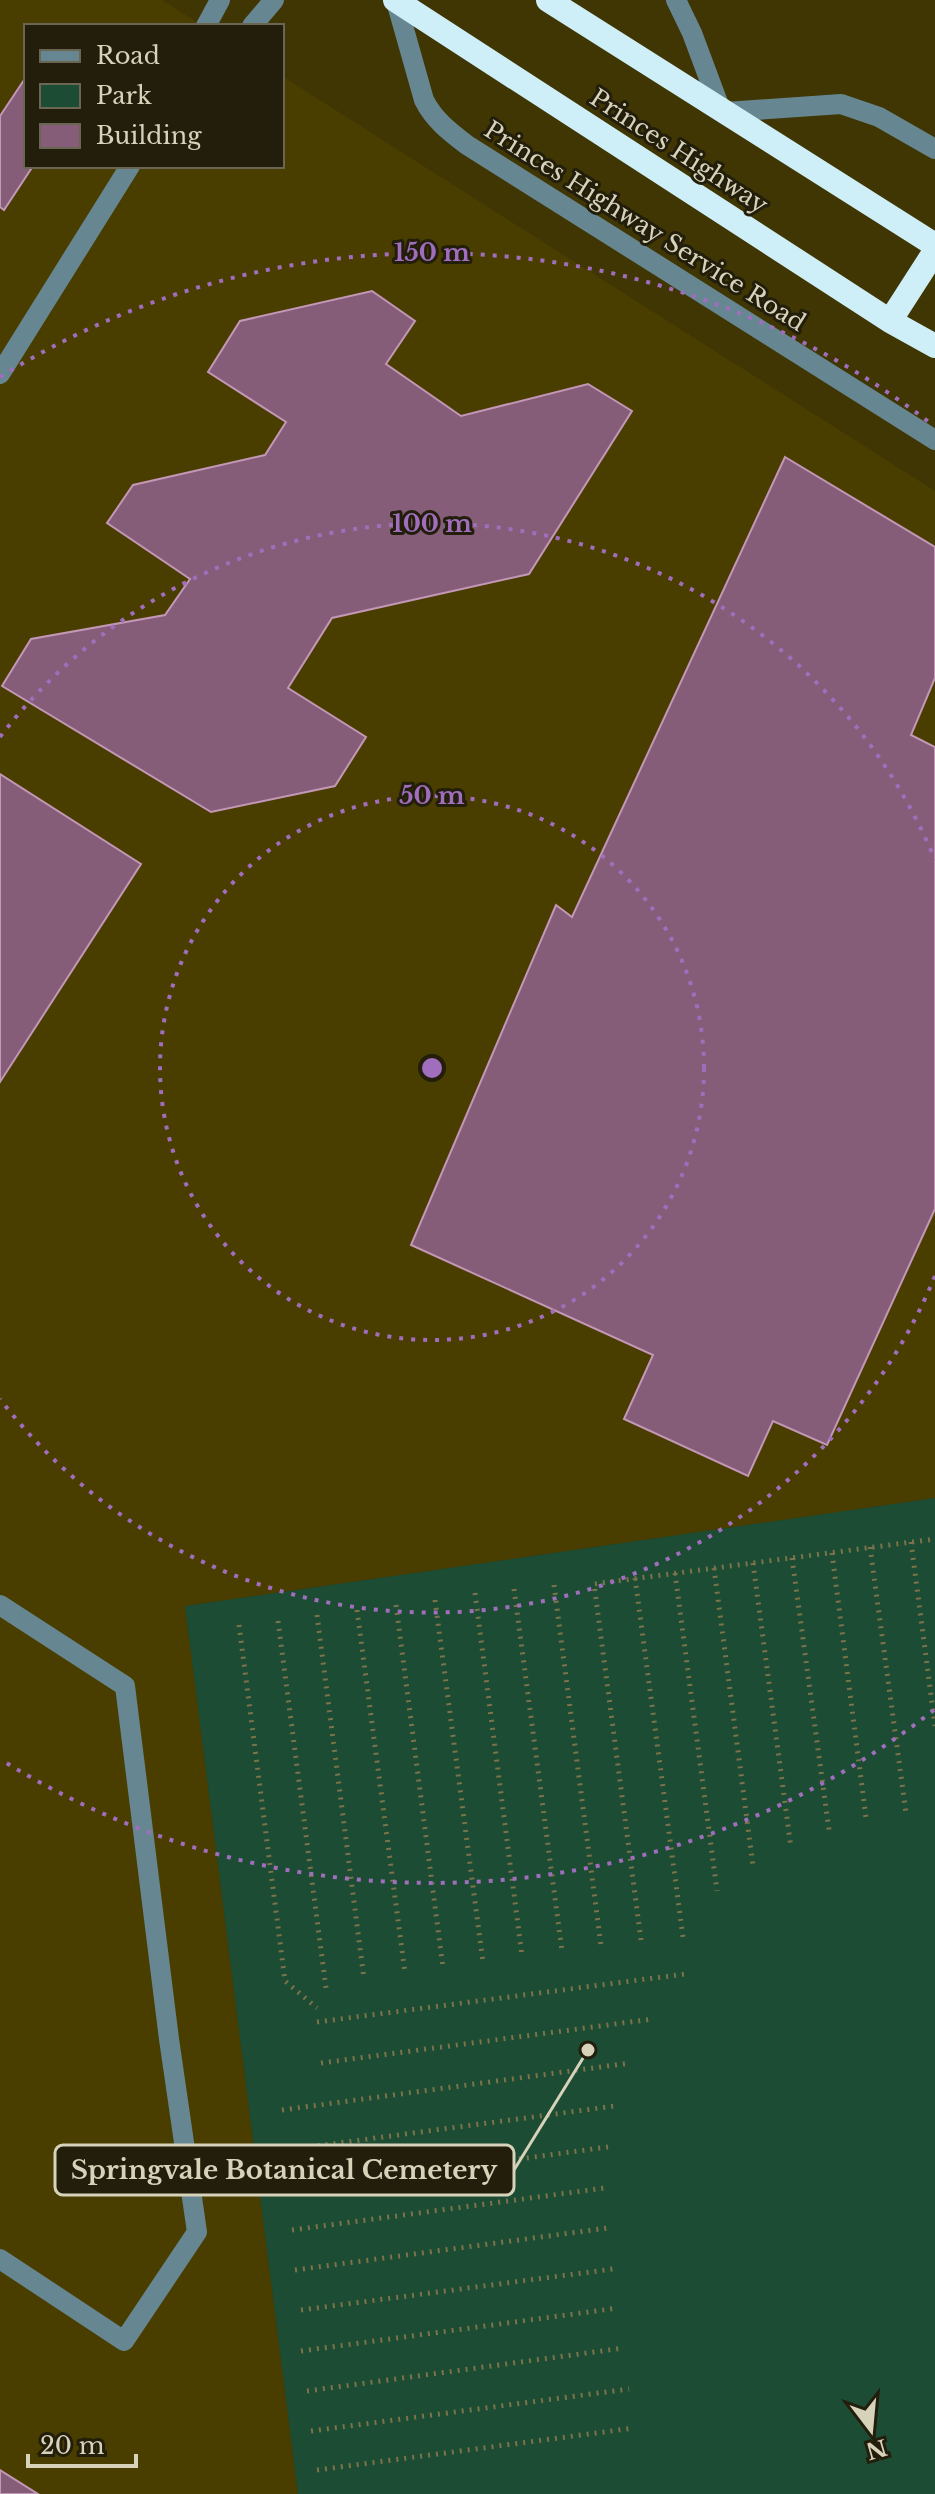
<svg xmlns="http://www.w3.org/2000/svg" width="935" height="2494" viewBox="0 0 935 2494" font-family="'Libre Baskerville',serif">
	<rect width="100%" height="100%" fill="#403603"/>
	<path fill="#493e00" d="M0,0H162L203,26H26V166H282V76L935,491V1498L185,1606L298,2494H0Z"/>
	<path fill="#1c4c33" d="M935,1498V2494H298L185,1606Z"/>
	<path fill="#855d79" stroke="#c397b6" stroke-width="2" d="M26,77V166H33L4,210L0,207V116Z
		M372,291L415,321L386,364L461,416L588,384L632,411L529,574L332,618L288,688L366,737L335,786L211,812L2,686L31,639L165,615L190,579L107,523L133,485L265,455L286,422L208,372L240,321Z
		M785,457L935,547V678L911,735L935,747V1209L827,1445L773,1421L748,1476L624,1419L653,1355L411,1245L556,905L572,917Z
		M0,774L141,864L0,1082Z
		M0,2470L38,2494H0Z"/>
	<g fill="none" stroke-linecap="round" stroke-linejoin="round">
		<path stroke="#7b734a" stroke-width="5" stroke-dasharray="2 6" stroke-linecap="butt" d="M911,1542L935,1726
			M870,1547L906,1813
			M832,1553L866,1818
			M792,1558L829,1830
			M753,1563L791,1848
			M714,1568L753,1866
			M675,1573L717,1891
			M635,1578L683,1937
			M554,1585L601,1946
			M514,1589L562,1951
			M475,1593L522,1956
			M435,1600L483,1962
			M396,1605L443,1968
			M357,1610L405,1973
			M317,1615L364,1979
			M278,1621L326,1988
			M239,1625L285,1981L317,2008
			M641,1940L594,1584L935,1539
			M317,2022L685,1974
			M321,2063L653,2019
			M282,2110L630,2063
			M286,2150L615,2106
			M289,2190L608,2147
			M292,2230L605,2188
			M295,2270L608,2228
			M301,2310L613,2269
			M301,2351L618,2308
			M307,2391L624,2348
			M311,2431L629,2389
			M317,2470L634,2428"/>
		<path stroke="#668791" stroke-width="20" d="M676,0L692,33L720,108
			M396,1L424,100C434,120 450,132 467,145L935,440
			M206,26L220,0
			M252,26L274,0
			M726,112L841,104L879,117L935,149
			M0,374L130,166
			M0,1605L125,1686L169,2039L197,2232L124,2341L0,2259"/>
		<path stroke="#cfeff8" stroke-width="24" d="M395,0L890,321L935,346
			M548,0L935,245
			M890,321L935,251"/>
	</g>
	<g fill="none" stroke="#a06ebd" stroke-width="4" stroke-dasharray="4 8">
		<circle cx="432" cy="1068" r="272"/>
		<path d="M935 1276A544 544 0 0 1 0 1399M0 737A544 544 0 0 1 935 860"/>
		<path d="M934 1710A815 815 0 0 1 0 1759M0 377A815 815 0 0 1 934 426"/>
	</g>
	<g text-anchor="middle" dominant-baseline="central" stroke-width="6" stroke-linejoin="round" paint-order="stroke">
		<g font-size="24" fill="#d7d2ba" stroke="#221e0b">
			<text transform="translate(679 151) rotate(33)">Princes Highway</text>
			<text transform="translate(645 226) rotate(32)">Princes Highway Service Road</text>
		</g>
	</g>
	<circle cx="432" cy="1068" r="12" fill="#a06ebd" stroke="#221e0b" stroke-width="4"/>
	<g font-size="24" text-anchor="middle" font-weight="bold" fill="#a06ebd" stroke="#221e0b" stroke-width="6" stroke-linejoin="round" paint-order="stroke">
		<text x="432" y="261">150 m</text>
		<text x="432" y="532">100 m</text>
		<text x="432" y="804">50 m</text>
	</g>
	<path fill="none" stroke="#d7d2ba" stroke-width="3" d="M588 2050L514 2170"/>
	<circle fill="#d7d2ba" stroke="#221e0b" stroke-width="3" cx="588" cy="2050" r="8"/>
	<rect fill="#221e0b" stroke="#d7d2ba" stroke-width="3" x="55" y="2145" width="459" height="50" rx="8"/>
	<g font-size="26" text-anchor="middle" font-weight="bold" fill="#d7d2ba">
		<text x="284" y="2179">Springvale Botanical Cemetery</text>
	</g>
	<rect x="24" y="24" width="260" height="144" fill="#221e0b" stroke="#6a6651" stroke-width="2"/>
	<rect x="40" y="50" width="40" height="12" fill="#668791" stroke="#6a6651" stroke-width="2"/>
	<text x="96" y="64" font-size="24" fill="#d7d2ba">Road</text>
	<rect x="40" y="84" width="40" height="24" fill="#1c4c33" stroke="#6a6651" stroke-width="2"/>
	<text x="96" y="104" font-size="24" fill="#d7d2ba">Park</text>
	<rect x="40" y="124" width="40" height="24" fill="#855d79" stroke="#6a6651" stroke-width="2"/>
	<text x="96" y="144" font-size="24" fill="#d7d2ba">Building</text>
	<g transform="translate(871 2430) rotate(164)" stroke="#221e0b" stroke-width="6" paint-order="stroke">
	<path d="M0-6L14 30L0 20L-14 30Z" fill="#d7d2ba"/>
	<text y="-12" font-size="22" font-weight="bold" text-anchor="middle" fill="#d7d2ba">N</text>
	</g>
	<path d="M28 2454v12h108v-12" fill="none" stroke="#d7d2ba" stroke-width="4"/>
	<text x="40" y="2454" font-size="24" fill="#d7d2ba" stroke="#221e0b" stroke-width="6" paint-order="stroke">20 m</text>
</svg>
